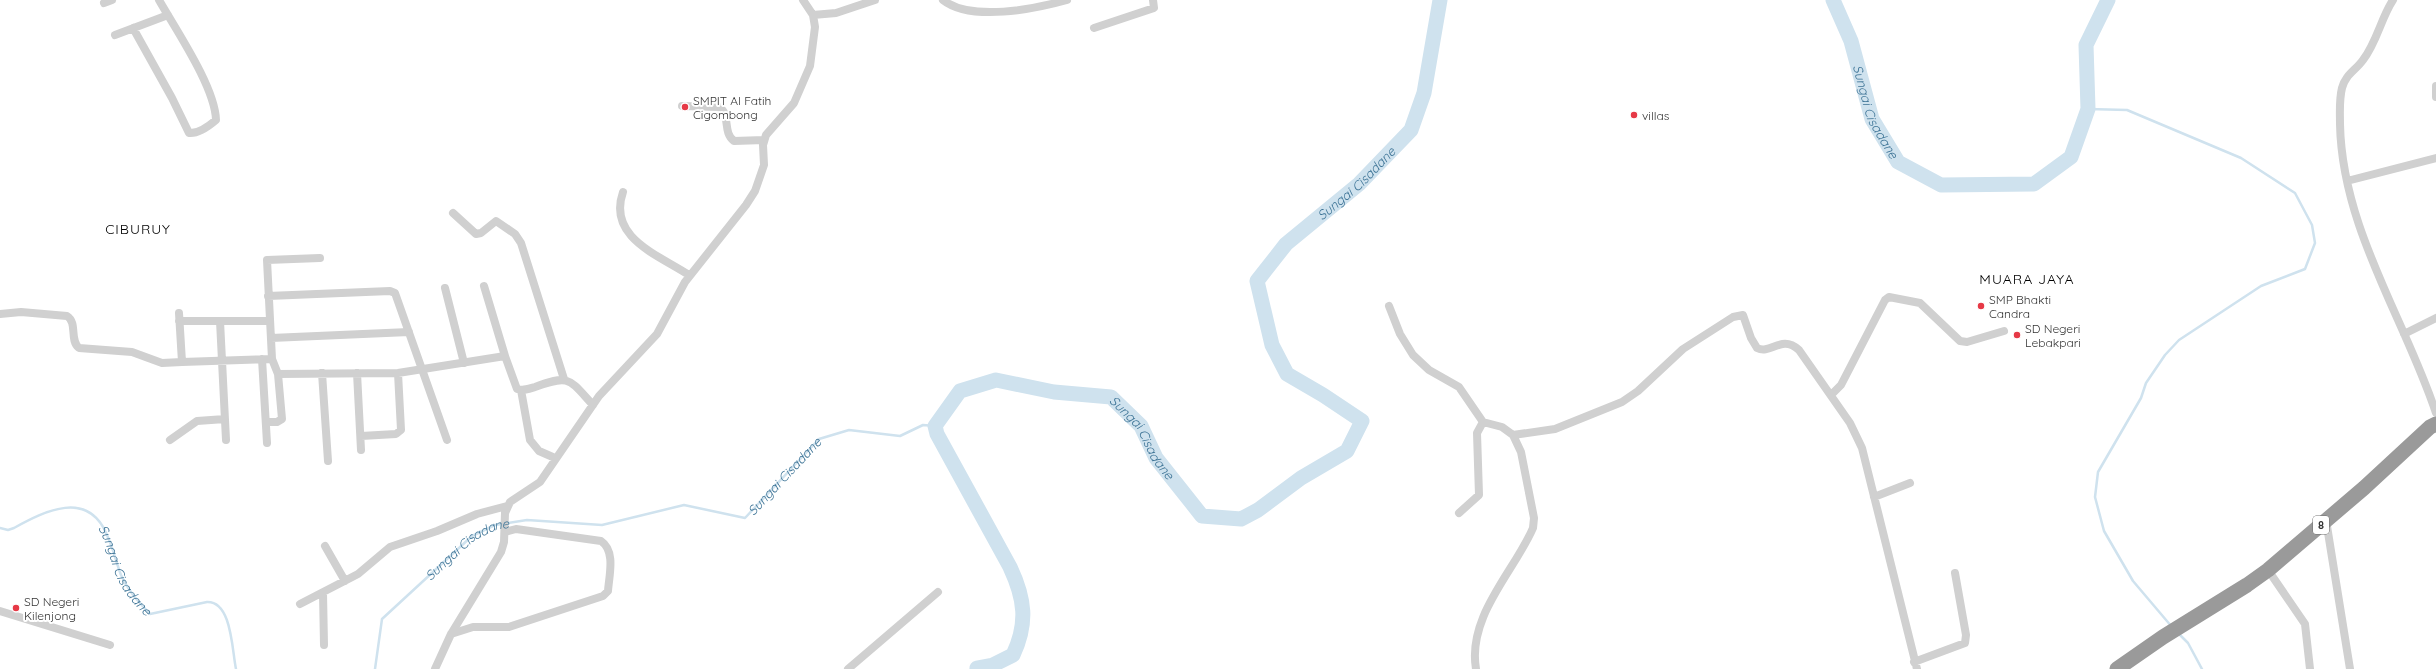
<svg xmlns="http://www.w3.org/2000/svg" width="2436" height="669" viewBox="0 0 2436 669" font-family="Quicksand,sans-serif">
	<rect width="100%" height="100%" fill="#fff"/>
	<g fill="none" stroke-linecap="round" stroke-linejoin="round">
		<g stroke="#cfe2ee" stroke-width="2.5">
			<path d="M2088,109L2127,110L2241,158L2295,193L2312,225L2315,243L2305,269L2261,286L2179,340L2165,355L2146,383L2141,398L2098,472L2095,497L2104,531L2133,581L2172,627"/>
			<path id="s1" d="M0,528L8,530L14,528C45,511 88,489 107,535C113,548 116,562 121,575C128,591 139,602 150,614L207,602C232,601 232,651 236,669"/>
			<path d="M2178,633L2188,643L2202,669"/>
			<path id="s2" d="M375,669L382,619L472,536L495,525L527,520L602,525L684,505L745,518L819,439L849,430L900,436L923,425L935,426"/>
			<path d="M971,669L977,668"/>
		</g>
		<g stroke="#cfe2ee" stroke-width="15">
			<path id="s3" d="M1833,0L1851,41L1872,119L1898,162L1941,185L2034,184L2071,157L2088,109L2086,45L2108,0"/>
			<path id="s4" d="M977,668L993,665L1013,655C1028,623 1025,599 1010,567L937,434L935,426L960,391L996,380L1054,392L1111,397L1141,426L1156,458L1202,516L1241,519L1258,510L1301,478L1347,451L1362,421L1323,395L1287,374L1272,345L1257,281L1286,244L1359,184L1411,130L1424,93L1440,0"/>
		</g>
		<path stroke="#d0d0d0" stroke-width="8" d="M943,0C971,22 1035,9 1067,0
			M2393,0C2381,18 2377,42 2363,60C2356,70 2345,75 2342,88C2339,100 2340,112 2340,124C2342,228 2404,317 2436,413
			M104,3L112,0
			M813,15L836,13L875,0
			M133,28L172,98L189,133C198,134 209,126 216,120C215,87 176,30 159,0
			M1094,28L1154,8L1153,0
			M115,35L168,15
			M2436,86V97
			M682,106L719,107C731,114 722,132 734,141L764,140
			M2347,181L2436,158
			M623,192C607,238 659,255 689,275
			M453,213L476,234L481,233L496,221L515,234L521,243L564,379
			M320,258L267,260L272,359L278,374L398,373L505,356L517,389C524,391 529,389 535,387C570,374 569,379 593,405
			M484,286L505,356
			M445,288L464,363
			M268,296L390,291L395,293L447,440
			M1389,306L1400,334L1413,355L1429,370L1459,387L1483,422L1502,427L1513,435L1521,452L1534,518L1533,528C1514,572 1467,616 1476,669
			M179,313L182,362L272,359
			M0,314L21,312L67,316C78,323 69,340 79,348L132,352L162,363L182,362
			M179,321H269
			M220,321L226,440
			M2404,334L2436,318
			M271,338L409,332
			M262,359L267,443
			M322,373L328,461
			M357,373L361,450
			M521,390L530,440L539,451L555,458
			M1831,395L1841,385L1885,300L1889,297L1920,303L1960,341L1967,342L2004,331
			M266,422H277L282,419L278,374
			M1513,435L1555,429L1622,402L1638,391L1683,349L1733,317L1743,315L1751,338L1757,348C1771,355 1781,334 1799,350L1850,423L1862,448L1917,669
			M361,436L396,434L401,430L398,373
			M170,440L197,421L225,419
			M1874,497L1910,483
			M1459,513L1479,495L1477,433L1483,422
			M2326,520L2350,669
			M325,546L345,581
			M2268,570L2305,624L2310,669
			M323,593L324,645
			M300,604L358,574L390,547L437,531L477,514L507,506
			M0,611L110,645
			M451,634L473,627H509L603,596L608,591C609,576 616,551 601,541L516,529L505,532
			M1914,662L1965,643L1966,635L1955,573
			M435,669L451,634L501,552L504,542L505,513L510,502L540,482L599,396L657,334L685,282L746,205L755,191L764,165L763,145L766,135L794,103L810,66L815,27L813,15L803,0
			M848,669L938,592"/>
		<path stroke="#9a9a9a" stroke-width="15" d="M2117,669L2163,637L2247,585L2268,570L2364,488L2430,427L2436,424"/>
	</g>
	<g fill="#e63946" stroke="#fff" stroke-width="1.5">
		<circle cx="685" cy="107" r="4"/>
		<circle cx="1634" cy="115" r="4"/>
		<circle cx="1981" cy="306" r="4"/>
		<circle cx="2017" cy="335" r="4"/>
		<circle cx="16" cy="608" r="4"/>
	</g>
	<g text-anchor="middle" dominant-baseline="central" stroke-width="4" stroke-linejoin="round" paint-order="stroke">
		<rect fill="#fff" stroke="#707070" stroke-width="1" x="2313" y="516" width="16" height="18" rx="3"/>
		<g font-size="11" font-weight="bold" fill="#333">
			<text x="2321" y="525">8</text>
		</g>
		<g font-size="12" fill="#333" stroke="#fff" text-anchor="start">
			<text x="693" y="100">SMPIT Al Fatih<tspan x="693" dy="14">Cigombong</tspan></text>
			<text x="1642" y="115">villas</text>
			<text x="1989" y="299">SMP Bhakti<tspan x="1989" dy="14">Candra</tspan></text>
			<text x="2025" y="328">SD Negeri<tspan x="2025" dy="14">Lebakpari</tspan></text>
			<text x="24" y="601">SD Negeri<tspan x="24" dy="14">Kilenjong</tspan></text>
		</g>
		<g font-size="13" font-style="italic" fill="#3f7597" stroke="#fff">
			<text stroke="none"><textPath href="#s3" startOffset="120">Sungai Cisadane</textPath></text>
			<text stroke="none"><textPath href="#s4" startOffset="1164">Sungai Cisadane</textPath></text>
			<text stroke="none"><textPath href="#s4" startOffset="539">Sungai Cisadane</textPath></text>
			<text stroke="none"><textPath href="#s2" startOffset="510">Sungai Cisadane</textPath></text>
			<text stroke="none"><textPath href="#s2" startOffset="162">Sungai Cisadane</textPath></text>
			<text stroke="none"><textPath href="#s1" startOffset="164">Sungai Cisadane</textPath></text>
		</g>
		<g font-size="14" letter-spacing="1" fill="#000" stroke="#fff">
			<text x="138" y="229">CIBURUY</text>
			<text x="2027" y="279">MUARA JAYA</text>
		</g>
	</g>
</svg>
